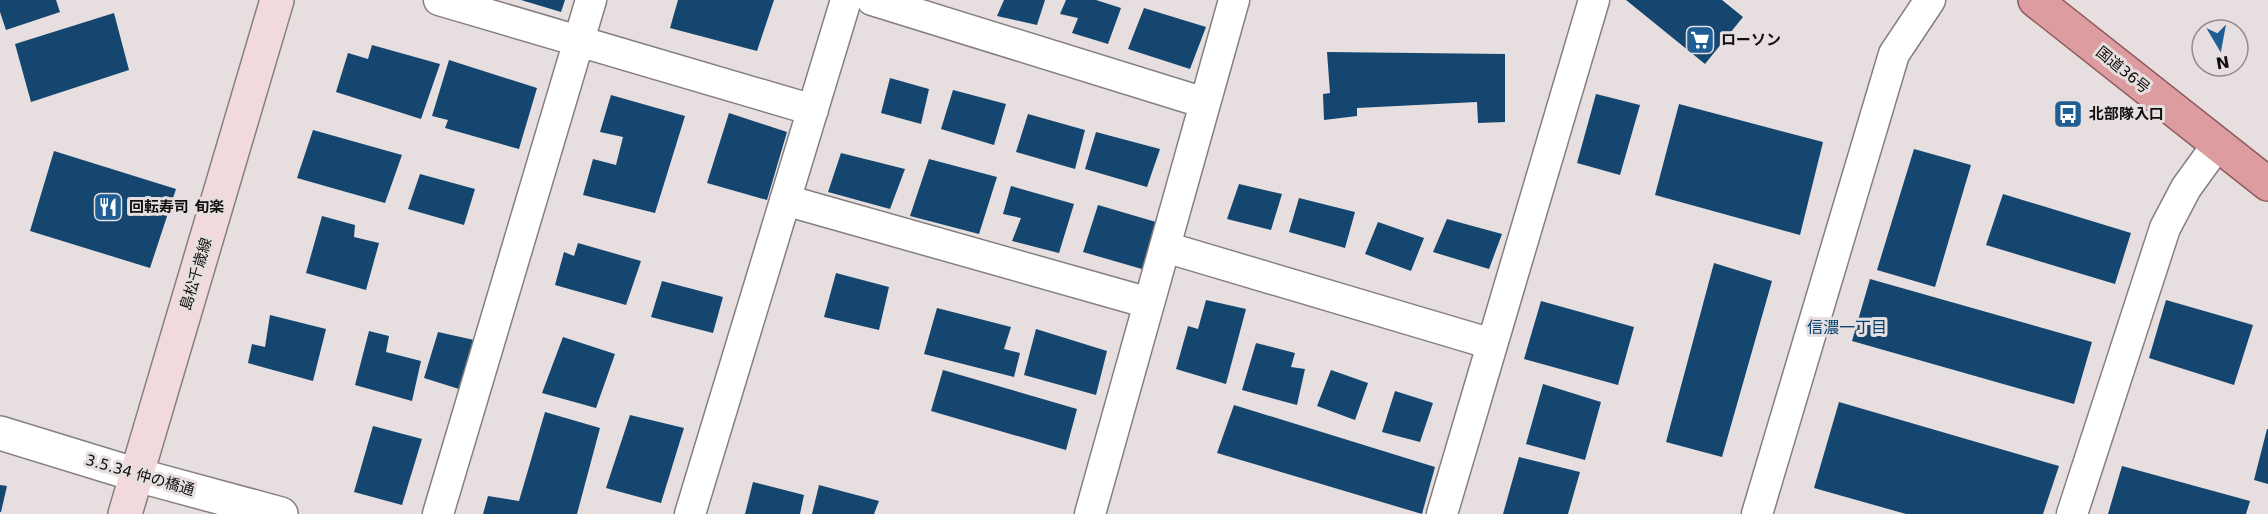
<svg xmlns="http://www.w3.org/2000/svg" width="2268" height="514" viewBox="0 0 2268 514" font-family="'DejaVu Sans','Noto Sans JP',sans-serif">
	<rect width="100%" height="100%" fill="#e7dfdf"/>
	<path fill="#154670" d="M0,0H56L60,12L6,30L0,12Z
		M521,0H565L561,12Z
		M678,0H774L757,51L670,28Z
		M1004,0H1045L1037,25L997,16Z
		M1066,0H1096L1121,8L1108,44L1072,33L1078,18L1060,14Z
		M1626,0H1722L1743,17L1705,64Z
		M1144,8L1206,27L1190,69L1128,49Z
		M114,13L129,70L31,102L15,44Z
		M372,45L440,64L421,119L336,92L348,53L368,59Z
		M1327,52L1505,54V122L1478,123L1477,102L1357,108V116L1324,120L1323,94L1330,93Z
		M449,60L537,88L519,149L445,128L448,120L432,116Z
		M890,78L929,89L921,124L881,113Z
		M953,90L1006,104L994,145L941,129Z
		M1596,94L1640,105L1620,175L1577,163Z
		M611,95L685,116L655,213L583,195L593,159L616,165L623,137L600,132Z
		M1679,104L1823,142L1800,235L1655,195Z
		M729,113L787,132L767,200L707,183Z
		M1028,114L1085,130L1075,169L1016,152Z
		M313,130L402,155L385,203L297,178Z
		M1096,132L1160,149L1147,187L1085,169Z
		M1914,149L1971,165L1935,287L1877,270Z
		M54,151L176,189L150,268L30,231Z
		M841,153L905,169L890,209L828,192Z
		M929,159L997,177L979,234L910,216Z
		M420,174L475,189L464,225L408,209Z
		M1239,184L1282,194L1271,230L1227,219Z
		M1011,186L1074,204L1059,253L1012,241L1021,218L1003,214Z
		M2003,194L2131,233L2115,284L1986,245Z
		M1299,198L1355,212L1345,248L1289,232Z
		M1098,205L1156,222L1142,269L1083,252Z
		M322,216L355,225L354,237L379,243L366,290L306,273Z
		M1447,219L1502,234L1489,269L1433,252Z
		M1378,222L1424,238L1411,271L1365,254Z
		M578,243L641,261L626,305L555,285L564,252L574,256Z
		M1714,263L1772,281L1722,457L1666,442Z
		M836,273L889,287L879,330L824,317Z
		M1870,279L2092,342L2074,404L1852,341Z
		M662,281L723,297L713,333L651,317Z
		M1206,300L1246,309L1226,384L1176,369L1188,326L1198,329Z
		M2166,300L2253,325L2234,385L2149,358Z
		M1541,301L1634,327L1618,385L1524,359Z
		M937,308L1011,327L1004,349L1020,353L1014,377L924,354Z
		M270,315L326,329L313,381L248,363L252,344L265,347Z
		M1036,329L1107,351L1096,395L1024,375Z
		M369,331L389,336L386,352L421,361L412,401L355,385Z
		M438,332L474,340L459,389L424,378Z
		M563,337L615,354L596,408L542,393Z
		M1256,343L1295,353L1291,367L1305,369L1297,405L1242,390Z
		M943,370L1077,409L1066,450L931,411Z
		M1331,370L1368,383L1355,420L1317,406Z
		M1543,384L1601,402L1585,460L1526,444Z
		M1395,391L1433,403L1420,442L1382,432Z
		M1839,402L2059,466L2043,514H1906L1814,488Z
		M1234,405L1435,467L1422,514L1217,453Z
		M545,412L600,428L577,514H483L488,496L519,501Z
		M630,415L684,428L661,503L606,488Z
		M373,426L422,439L402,505L354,492Z
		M2267,429H2268V484L2254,480Z
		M1519,457L1580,472L1568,514H1503Z
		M2122,466L2250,501L2246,514H2108Z
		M753,482L804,495L800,514H745Z
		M0,485L7,486L1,512H0Z
		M819,485L879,501L874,514H812Z"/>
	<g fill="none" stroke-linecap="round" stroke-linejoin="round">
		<g stroke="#857f7f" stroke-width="33">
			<path id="minor" d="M439,0L813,110
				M872,0L1205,103
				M785,200L1149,303
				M1165,247L1492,344
				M438,514L591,0
				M690,514L846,0
				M1090,514L1234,0
				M1442,514L1594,0
				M1757,514L1894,54L1930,0
				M2072,514L2165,228L2186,188L2217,145"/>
		</g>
		<g stroke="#857f7f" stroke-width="36">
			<path id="tertiary" d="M0,433L137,475L281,514"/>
		</g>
		<g stroke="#857f7f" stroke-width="36">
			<path id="secondary" d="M125,514L277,0"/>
		</g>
		<g stroke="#8f5b5e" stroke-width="36">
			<path id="trunk" d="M2035,0L2268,184"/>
		</g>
		<use href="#minor" stroke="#fff" stroke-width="30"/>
		<use href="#tertiary" stroke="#fff" stroke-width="33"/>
		<use href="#secondary" stroke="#f2dadc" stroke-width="33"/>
		<use href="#trunk" stroke="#dc9ca0" stroke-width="33"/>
	</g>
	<defs>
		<g id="supermarket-square" transform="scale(1.5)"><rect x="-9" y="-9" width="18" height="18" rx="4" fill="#1e5e94" stroke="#e7dfdf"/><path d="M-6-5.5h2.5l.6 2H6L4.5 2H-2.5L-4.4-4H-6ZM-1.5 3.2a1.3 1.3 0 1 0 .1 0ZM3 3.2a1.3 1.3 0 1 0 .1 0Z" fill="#fff"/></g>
		<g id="bus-square" transform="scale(1.5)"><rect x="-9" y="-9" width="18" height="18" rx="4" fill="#1e5e94" stroke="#e7dfdf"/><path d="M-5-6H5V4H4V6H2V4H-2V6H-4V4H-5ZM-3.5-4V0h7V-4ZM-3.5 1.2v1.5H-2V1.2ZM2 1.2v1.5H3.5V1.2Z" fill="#fff"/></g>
		<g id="restaurant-square" transform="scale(1.5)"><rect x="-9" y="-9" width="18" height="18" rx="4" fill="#1e5e94" stroke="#e7dfdf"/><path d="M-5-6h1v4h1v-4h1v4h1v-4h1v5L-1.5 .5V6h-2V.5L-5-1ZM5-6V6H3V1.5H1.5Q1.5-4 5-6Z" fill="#fff"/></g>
	</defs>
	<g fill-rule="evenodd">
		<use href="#supermarket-square" x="1700" y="40"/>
		<use href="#bus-square" x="2068" y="114"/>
		<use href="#restaurant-square" x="108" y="207"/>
	</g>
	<g text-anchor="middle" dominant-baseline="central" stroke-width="6" stroke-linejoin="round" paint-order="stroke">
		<g font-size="15" font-weight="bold" fill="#110e0e" stroke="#e7dfdf" text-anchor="start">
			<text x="1721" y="40">ローソン</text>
			<text x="2089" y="114">北部隊入口</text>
			<text x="129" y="207">回転寿司 旬楽</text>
		</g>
		<g font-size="15" fill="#110e0e" stroke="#e7dfdf">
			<text transform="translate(2123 70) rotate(39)">国道36号</text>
			<text transform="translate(196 274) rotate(-73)">島松千歳線</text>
			<text transform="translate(140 475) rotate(16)">3.5.34 仲の橋通</text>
		</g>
		<g font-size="16" fill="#004170" stroke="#e7dfdf">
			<text x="1847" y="327">信濃一丁目</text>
		</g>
	</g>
	<g transform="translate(2220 48) rotate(170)"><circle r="28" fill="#e7dfdf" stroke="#918b8b" stroke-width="1.5"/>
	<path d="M0-4.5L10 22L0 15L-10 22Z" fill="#1e5e94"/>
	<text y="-9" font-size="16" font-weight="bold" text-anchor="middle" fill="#110e0e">N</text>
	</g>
</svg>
